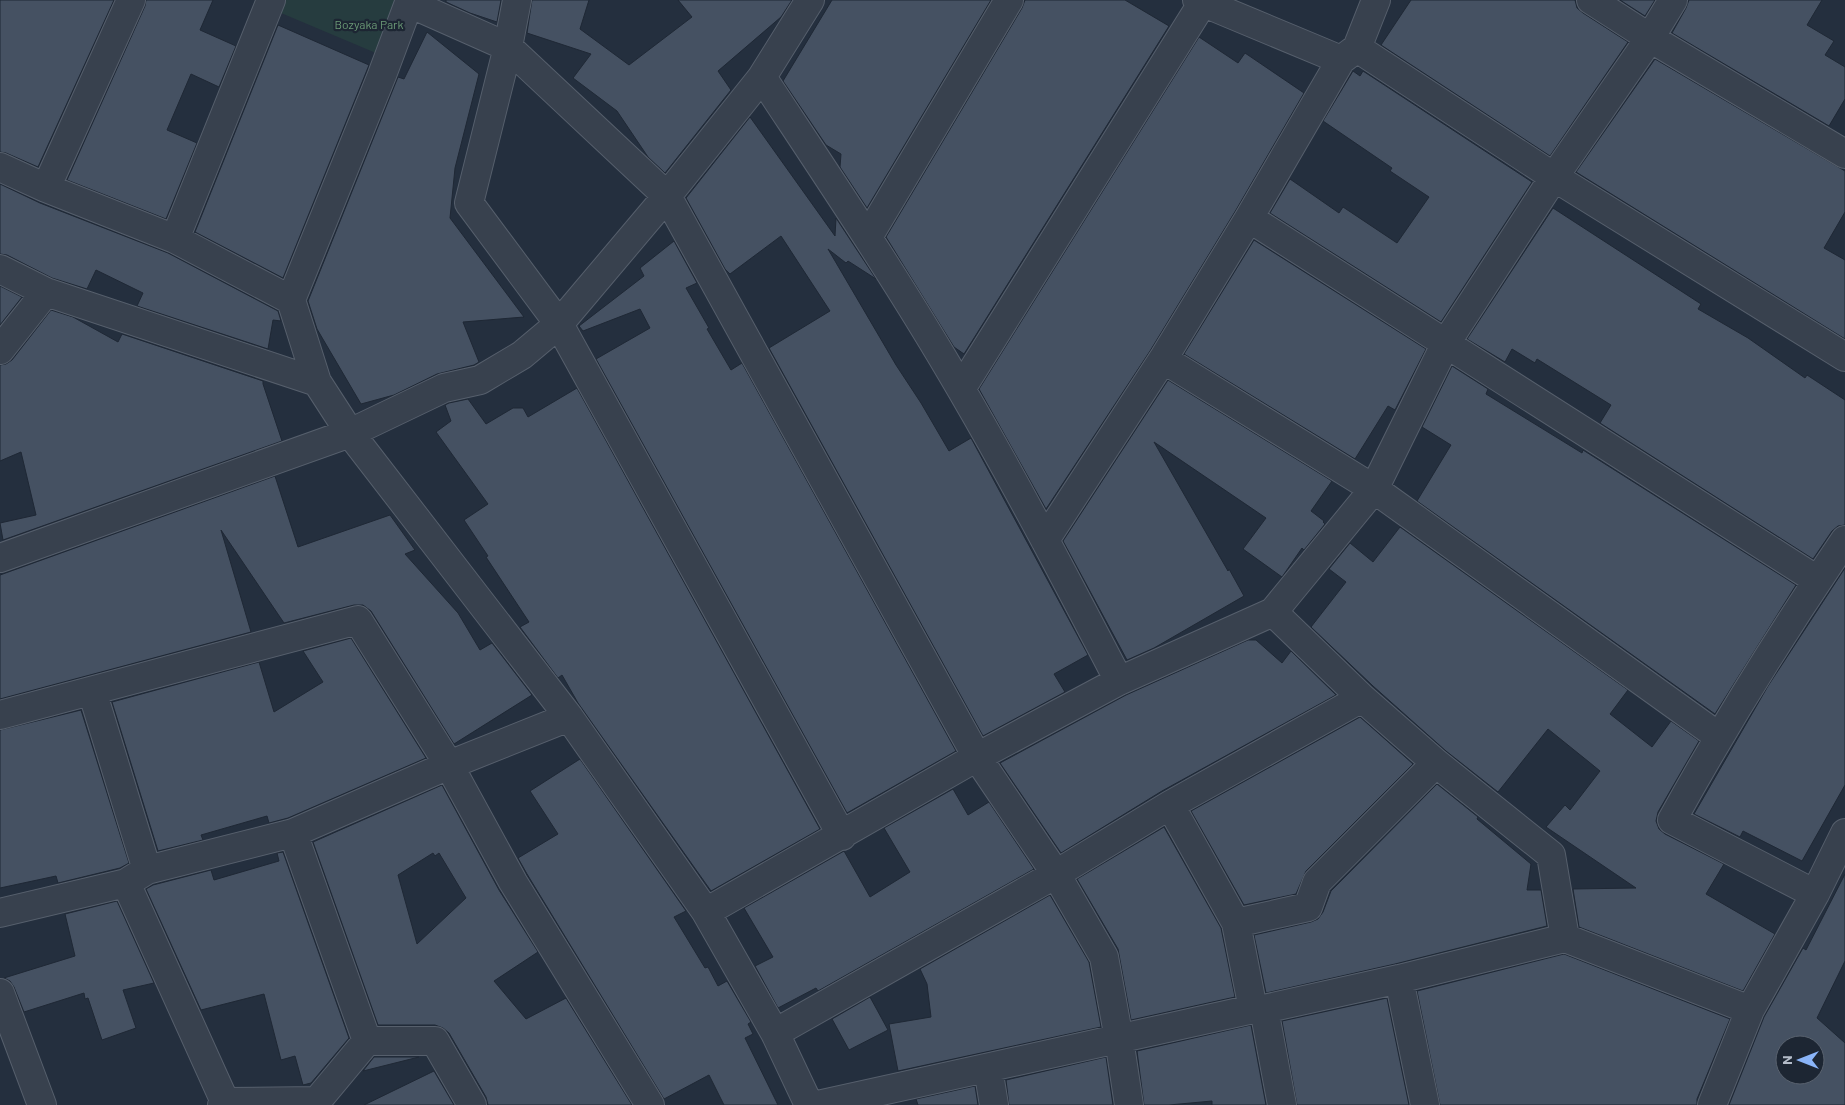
<svg xmlns="http://www.w3.org/2000/svg" width="1845" height="1105" viewBox="0 0 1845 1105" font-family="Barlow,sans-serif">
	<rect width="100%" height="100%" fill="#242f3e"/>
	<path fill="#263c3f" d="M286,0H403L383,56L281,13Z"/>
	<path fill="#455162" stroke="#1f2835" fill-rule="evenodd" d="M0,0H114L38,167L6,153L0,152Z
		M146,0H213L200,30L236,46L219,87L191,74L167,130L197,143L166,219L67,180L145,6Z
		M446,0H501L497,22L470,13L446,2Z
		M532,0H589L580,29L629,65L692,17L678,0H792L781,17L718,71L731,90L665,173L648,157L617,111L573,78L591,54L527,33Z
		M832,0H991L867,208L840,167L841,154L826,145L783,81Z
		M1025,0H1125L1169,26L964,354L954,347L886,237L1022,8Z
		M1411,0H1575L1577,8L1583,13L1628,42L1550,156L1381,45Z
		M1620,0H1655L1645,16Z
		M1689,0H1822L1807,25L1834,41L1825,55L1845,67V99L1829,126L1672,33L1686,8Z
		M278,25L369,65L283,278L195,232Z
		M427,32L479,74L455,168L450,218L524,317L463,322L479,362L474,365L437,374L394,395L361,404L317,329L308,301L398,77L404,79Z
		M1199,37L1238,63L1245,53L1304,93L1236,210L1150,351L1046,509L979,389Z
		M1655,59L1845,171V212L1824,248L1845,260V339L1576,172Z
		M1353,71L1360,76L1363,71L1532,182L1441,322L1270,213L1290,179L1339,213L1343,207L1397,243L1429,197L1390,171L1392,168L1323,121Z
		M750,117L835,236L836,218L876,279L848,261L846,263L828,249L896,365L921,403L949,451L971,438L1088,655L1054,674L1065,692L983,736L769,348L830,311L781,236L730,274L725,269L686,198Z
		M0,184L40,203L168,253L278,311L281,321L273,320L268,349L137,306L143,293L96,270L87,289L52,278L7,255L0,254Z
		M1553,208L1701,304L1698,309L1748,338L1805,378L1807,375L1845,400V525L1838,526L1832,531L1813,559L1600,423L1611,405L1537,359L1535,363L1512,349L1505,362L1467,339Z
		M1254,240L1426,349L1395,410L1388,406L1355,459L1184,354Z
		M674,241L697,283L686,288L709,328L707,329L731,370L742,363L956,751L847,813L596,359L650,328L640,309L583,331L579,326L644,276L640,268Z
		M0,286L22,297L0,325Z
		M51,310L73,317L118,342L122,334L263,381V384L282,441L3,540L0,523L36,515L21,452L0,461V365L6,364L12,360Z
		M1452,366L1488,389L1486,394L1582,453L1583,450L1796,585L1715,714L1417,501L1451,445L1422,427Z
		M1168,380L1332,481L1311,511L1324,521L1323,522L1325,524L1304,550L1302,548L1282,577L1243,549L1266,518L1154,442L1228,571L1229,569L1244,596L1154,648L1127,660L1063,541Z
		M577,388L820,829L711,891L578,703L562,675L558,678L520,627L529,622L486,557L488,556L464,520L488,504L436,432L451,421L445,405L449,403L468,399L486,424L513,408H523L528,417Z
		M275,476L298,547L390,515L415,550L405,554L458,613L480,650L492,643L532,695L454,744L371,611L363,605H354L284,623L221,530L251,632L0,699V575Z
		M1400,527L1628,690L1610,714L1652,747L1671,721L1699,741L1658,812L1656,821L1659,829L1665,834L1724,864L1706,894L1775,934L1743,991L1579,927L1573,889L1636,888L1546,827L1565,805L1570,810L1600,771L1589,762L1548,729L1498,792L1446,751L1373,686L1311,627L1346,582L1329,569L1350,543L1373,562Z
		M1845,568V785L1802,861L1743,831L1740,837L1694,814L1768,686Z
		M351,638L426,758L288,818L269,823L267,816L201,835L203,840L158,851L112,702L259,662L274,712L323,682L303,651Z
		M1248,640H1256L1282,663L1291,651L1336,695L1162,791L1061,853L1000,763L1126,695Z
		M81,710L129,863L120,868L58,883L56,876L0,888V730Z
		M1360,717L1413,764L1306,871L1296,894L1244,905L1191,811Z
		M580,759L686,911L674,917L705,968L708,967L718,986L727,981L751,1022L748,1024L753,1034L745,1038L778,1105H724L709,1075L664,1099L527,874L518,858L558,834L530,791Z
		M1437,784L1478,817L1477,819L1531,864L1527,890H1541L1547,926L1395,964L1266,993L1254,935L1311,922L1318,919L1323,912L1331,891Z
		M442,785L499,890L538,952L494,981L526,1019L566,998L632,1105H488L486,1097L449,1033L443,1028L435,1025H378L313,842ZM433,853L435,856L439,853L466,898L417,944L398,875Z
		M953,789L968,815L989,802L1034,869L818,991L816,988L778,1008L755,966L773,957L744,908L844,851L870,897L910,872L884,828Z
		M1164,827L1221,928L1235,997L1131,1020L1118,949L1077,879Z
		M283,852L349,1038L311,1083L303,1085L295,1056L281,1060L264,994L201,1010L146,889L153,885L211,870L214,880L279,861L277,853Z
		M1845,874V961L1817,1018L1845,1043V1105H1729L1764,1017L1803,948L1806,950ZM1785,1045H1815V1075H1785Z
		M1050,895L1089,962L1101,1027L898,1071L889,1024L931,1017L927,984L920,969Z
		M117,901L154,983L123,990L136,1028L102,1040L88,998L85,999L84,993L24,1012L14,987L10,981L4,978L75,956L65,914Z
		M1564,954L1730,1019L1697,1099V1105H1440L1417,991Z
		M870,997L888,1030L849,1050L832,1019Z
		M1387,998L1409,1105H1297L1282,1021Z
		M1251,1025L1266,1105H1212V1101L1169,1105H1144L1137,1051Z
		M374,1057H419L363,1071Z
		M1106,1057L1113,1105H1009L1006,1080Z
		M434,1071L454,1105H364Z
		M975,1086L978,1105H918L916,1099Z"/>
	<g fill="none" stroke-linecap="round" stroke-linejoin="round">
		<g stroke="#565f6c" stroke-width="30">
			<path id="minor" d="M517,0L508,47L667,196L977,757L1056,874L1104,957L1119,1039L1129,1105
				M810,0L762,77L667,196L559,324L842,836
				M1197,0L1341,60
				M1591,0L1650,38L1845,154
				M1357,48L1554,177L1845,357
				M762,77C830,180 899,282 961,389C1017,485 1068,583 1119,681
				M0,167L46,188L175,239L291,300L317,382
				M46,188L131,0
				M1249,218L1817,580
				M868,237L1009,0
				M175,239L271,0
				M0,269L46,292L317,382L350,433L569,717L706,912L775,1033L809,1105
				M291,300L382,75L410,0
				M0,350L46,292
				M1163,359L1374,489L1718,736
				M961,389L1203,2
				M1045,540L1163,359L1249,218L1341,60L1357,48L1376,0
				M0,558L350,433L444,388L480,380L522,355L559,324L469,203L508,47L409,3
				M1273,612L1362,698L1436,763L1551,855L1565,938
				M92,691L147,870
				M0,715L358,620L449,765L513,882L650,1105
				M1170,805L1236,923L1253,1009
				M293,833L367,1041
				M126,883L225,1102
				M1815,894L1672,820C1725,724 1783,631 1845,540
				M706,912L977,757L1119,681L1273,612L1374,489L1446,343L1554,177L1650,38L1673,0
				M0,913L126,883L147,870L293,833L449,765L569,717
				M1236,923L1308,907L1317,882L1436,763
				M1399,979L1425,1105
				M0,993L42,1105
				M1264,1009L1282,1105
				M775,1033L1056,874L1170,805L1362,698
				M988,1068L994,1105
				M222,1105L225,1102L317,1101L367,1041H435L472,1105
				M818,1105L1253,1009H1264L1399,979L1565,938L1750,1010
				M1712,1105L1750,1010L1815,894L1845,833"/>
		</g>
		<use href="#minor" stroke="#38414e" stroke-width="28"/>
	</g>
	<g text-anchor="middle" dominant-baseline="central" stroke-width="4.5" stroke-linejoin="round" paint-order="stroke">
		<g font-size="12" fill="#6b9a76" stroke="#1d2633">
			<text x="369" y="24">Bozyaka Park</text>
		</g>
	</g>
	<g transform="translate(1800 1060) rotate(270)"><circle r="24" fill="#1d2633" stroke="#59626f"/>
	<path d="M0-4L9 19L0 12L-9 19Z" fill="#8ab4f8"/>
	<text y="-8" font-size="14" font-weight="bold" text-anchor="middle" fill="#b4bcc9">N</text>
	</g>
</svg>
